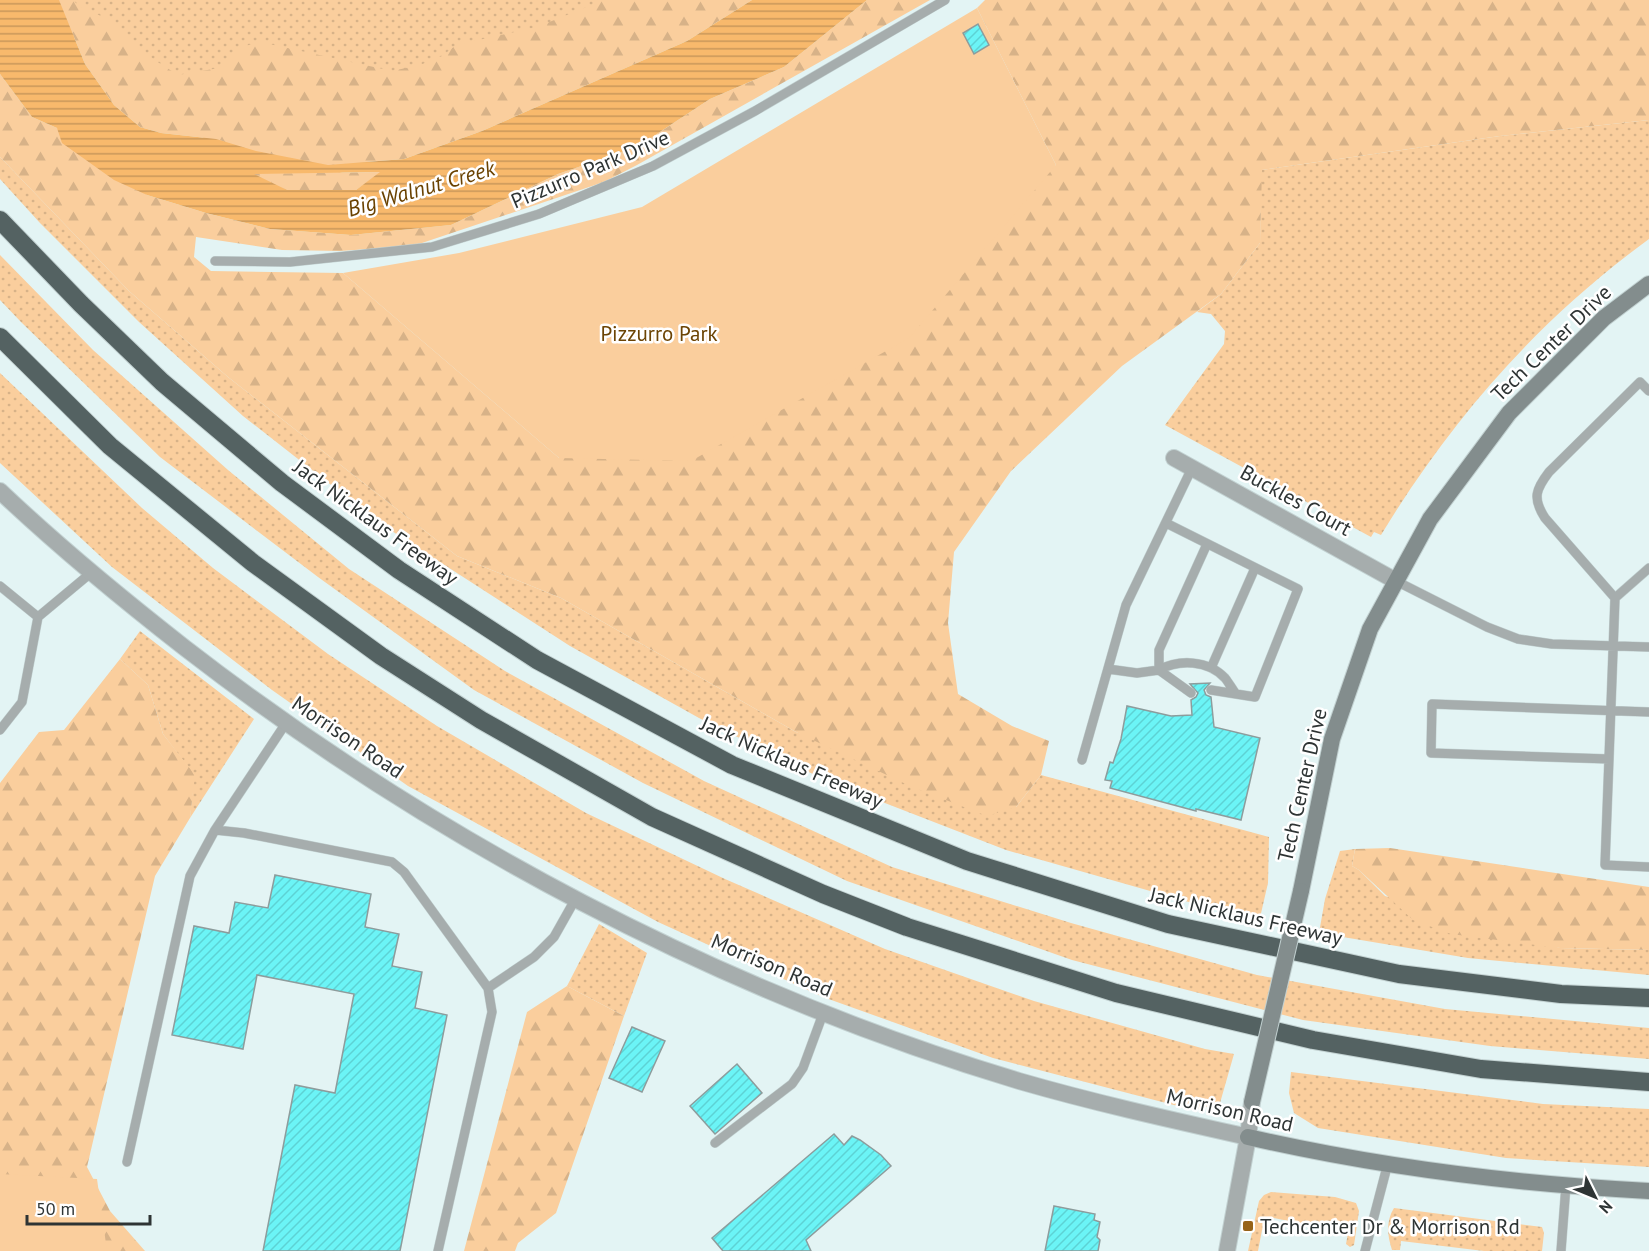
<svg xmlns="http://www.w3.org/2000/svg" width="1649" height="1251" viewBox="0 0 1649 1251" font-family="'PT Sans',sans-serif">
	<defs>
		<pattern id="grass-dots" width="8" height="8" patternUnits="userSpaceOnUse" patternTransform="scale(1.5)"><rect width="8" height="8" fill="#face9d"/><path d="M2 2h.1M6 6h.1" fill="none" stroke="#d7b288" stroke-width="1.8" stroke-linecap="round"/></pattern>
		<pattern id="forest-firs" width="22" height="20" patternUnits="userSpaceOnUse" patternTransform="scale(1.5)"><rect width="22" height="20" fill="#face9d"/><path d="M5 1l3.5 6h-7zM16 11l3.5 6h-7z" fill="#d7b288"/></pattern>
		<pattern id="water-rules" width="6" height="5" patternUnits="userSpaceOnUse" patternTransform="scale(1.5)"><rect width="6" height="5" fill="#f8b96c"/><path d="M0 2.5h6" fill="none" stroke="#c9975a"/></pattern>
		<pattern id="building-hatch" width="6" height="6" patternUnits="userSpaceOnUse" patternTransform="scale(1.5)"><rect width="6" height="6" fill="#6bf4f6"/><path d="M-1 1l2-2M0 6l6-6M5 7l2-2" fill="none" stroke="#5dd2d4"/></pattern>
	</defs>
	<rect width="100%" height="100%" fill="#e3f4f4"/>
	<path fill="url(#grass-dots)" d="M26,0H747L281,198Z
		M1649,120V239C1538,320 1452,418 1381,535L1374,532L1371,537L1165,425L1224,344L1225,331L1211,314L1197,312L1221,294L1260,243L1261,170L1500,136Z
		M0,157L129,291L228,377L457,556L561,598L796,732L1016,807L1041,775L1269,837L1268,883L1259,922L1006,850L823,779L699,718L570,646L381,524L243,416L139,322L40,223L0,179Z
		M0,255L93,350L228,470L349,569L505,671L704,781L892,867L1071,923L1257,975L1445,1009L1649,1028V1059L1490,1046L1303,1020L1072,960L847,881L643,783L474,690L318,577L160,457L21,322L0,300Z
		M0,373L142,508L213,568L328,654L437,726L586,813L725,879L885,949L1034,1001L1205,1049L1234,1054L1220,1103L1193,1110L993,1058L823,997L658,922L408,786L272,690L112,567L0,463Z
		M140,631L254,719L190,818L194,775L163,734L148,685L120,659Z
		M1355,849L1352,866L1359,870L1385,896L1560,948L1649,950V975L1468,958L1319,933L1325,899L1340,851Z
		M599,924L647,953L624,1016L567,986Z
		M1291,1072L1543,1104L1649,1109V1167L1506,1158L1318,1128L1294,1113L1289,1093Z
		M1271,1192L1335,1197L1356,1203L1359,1211L1354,1245L1350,1247L1346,1244L1348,1233L1269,1217L1267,1227L1262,1230L1258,1251H1248L1259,1201L1264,1195Z
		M1394,1208L1542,1227L1544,1233L1542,1251H1484L1401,1241L1400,1250H1392C1387,1235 1386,1221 1394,1208Z"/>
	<path fill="url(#forest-firs)" d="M59,0H73L79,6L112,21L153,59L178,75L219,68L238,48L260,42L392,71L420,65L442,56L456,45L537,27L604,0H752L687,41L482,131L404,159L328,165L256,151L216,139L161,133L140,127L114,105L85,64Z
		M867,0H930L637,165L604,182L413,246L340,251L282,250L196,237L194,257L211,271L343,273L559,458L1056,165L977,8L985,0H1649V120L1500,136L1262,170L1260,243L1221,294L1122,366L1011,471L954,552L948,623L958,694L1012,726L1049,741L1041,775L1016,807L987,816L910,786L796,732L561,598L457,556L228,377L129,291L0,157V74L32,117L57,128L147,195L206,213L270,229L351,235L451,225L558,174L637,147L710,99L784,67Z
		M382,172L356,190H287L252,174Z
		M120,659L148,685L163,734L195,775L190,818L155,876L87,1167L110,1211L145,1251H0V783L39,732L64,730Z
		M1390,848L1649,887V950L1560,948L1451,934L1413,920L1359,870L1352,866L1355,849Z
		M567,986L624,1016L556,1213L518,1243L515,1251H464L527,1012Z"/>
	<path fill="#face9d" d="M977,8L1056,165L909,338L691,461L559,458L343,273L459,253L642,207Z
		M0,1174L97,1179L107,1251H0Z"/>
	<path fill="url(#water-rules)" fill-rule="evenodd" d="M0,0H59L85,64L114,105L140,127L161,133L216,139L256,151L328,165L404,159L482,131L687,41L752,0H867L784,67L710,99L637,147L558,174L451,225L351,235L270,229L206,213L147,195L114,180L62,143L57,128L32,117L0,74ZM380,172L356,190H287L254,174Z"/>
	<path fill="url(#building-hatch)" stroke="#8d9c9c" stroke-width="1.5" d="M978,24L989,45L974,54L963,33Z
		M1210,683L1204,690L1206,695L1211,697L1214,727L1260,738L1241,820L1196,809V811L1110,788L1112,781L1105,780L1110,762L1113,763L1121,739L1127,706L1171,716L1192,715L1191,700L1196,697L1198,693L1190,684Z
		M275,875L371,894L365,927L399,934L392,966L422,972L415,1008L447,1015L400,1251H263L295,1085L335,1093L354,994L257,975L243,1049L172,1035L194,926L229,933L235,902L268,908Z
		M632,1027L665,1041L642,1092L609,1078Z
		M737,1064L762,1093L715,1134L690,1106Z
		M834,1134L844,1145L852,1136L860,1140L881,1155L891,1166L806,1240L811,1251H723L712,1238Z
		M1054,1206L1095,1214L1094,1220L1100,1222L1097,1237L1100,1240L1098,1251H1045Z"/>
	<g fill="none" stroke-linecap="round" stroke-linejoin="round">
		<g stroke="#c2d1d1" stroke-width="10">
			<path id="service" d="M215,261L290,262L432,247L539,214L653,166L755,111L945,0
				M1649,391L1640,382L1549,472C1536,489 1532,498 1545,518L1615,598L1605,865L1649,867
				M1166,523L1298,589L1255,697L1211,690
				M1207,544L1159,650V670C1179,659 1208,660 1225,678C1229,683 1232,689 1236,694
				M1396,581L1487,627L1518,639L1552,644L1649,647
				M0,586L38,617L92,572
				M1615,598L1649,568
				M1211,668L1255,568
				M1108,669L1137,673L1159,670L1191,693
				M286,723L215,830L244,833L392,862L404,872L488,988
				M0,730L22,702L38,617
				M1609,759L1431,753L1432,704L1649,712
				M1082,760L1126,605L1192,468
				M715,1143L792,1084L803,1068L824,1011
				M127,1162L190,876L215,830
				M438,1251L492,1012L488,988L534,957L554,937L576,898
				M1365,1251L1388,1163
				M1561,1251L1566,1185"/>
		</g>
		<g stroke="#c2d1d1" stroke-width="18">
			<path id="minor" d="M1174,458L1396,581
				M1227,1251L1248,1137"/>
		</g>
		<g stroke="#c2d1d1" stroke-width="18">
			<path id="tertiary" d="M0,491C59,547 121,598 185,648C433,840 719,991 1019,1081C1095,1103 1172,1120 1248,1137L1252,1102"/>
		</g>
		<g stroke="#c2d1d1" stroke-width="18">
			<path id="secondary" d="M1301,891L1332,739L1370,629L1430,519L1509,413L1604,318L1649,284
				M1248,1137C1379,1167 1515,1184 1649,1191"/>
		</g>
		<g stroke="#c2d1d1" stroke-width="20">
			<path id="motorway" d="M0,220L81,304L162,382L282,483L399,570L537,660L732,765L967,861L1168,924L1399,974L1561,994L1649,998
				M0,337L110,446L253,563L381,656L481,720L652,817L823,894L907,927L1116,993L1313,1040L1481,1069L1649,1082"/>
		</g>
		<use href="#service" stroke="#a6adad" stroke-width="9"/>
		<use href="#minor" stroke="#a6adad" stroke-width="16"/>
		<use href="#tertiary" stroke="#a6adad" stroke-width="16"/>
		<use href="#secondary" stroke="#838d8d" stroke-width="16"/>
		<use href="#motorway" stroke="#546262" stroke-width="18"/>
		<g stroke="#c2d1d1" stroke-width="18" stroke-linecap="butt">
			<path id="secondary-bridge" d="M1252,1102L1301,891"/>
		</g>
		<use href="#secondary-bridge" stroke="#838d8d" stroke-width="16"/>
	</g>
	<rect fill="#976318" stroke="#fff" stroke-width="2" x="1242" y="1220" width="12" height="12" rx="3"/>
	<g text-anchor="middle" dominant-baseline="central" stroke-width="5" stroke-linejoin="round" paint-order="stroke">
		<g font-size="21" fill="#2e3434" stroke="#fff">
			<text transform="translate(590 169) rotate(-23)">Pizzurro Park Drive</text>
			<text transform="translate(1551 343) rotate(-44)">Tech Center Drive</text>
			<text transform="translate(1296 500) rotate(29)">Buckles Court</text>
			<text transform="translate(376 522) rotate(36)">Jack Nicklaus Freeway</text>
			<text transform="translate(348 737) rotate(34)">Morrison Road</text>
			<text transform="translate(792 762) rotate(24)">Jack Nicklaus Freeway</text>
			<text transform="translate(1302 785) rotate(-77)">Tech Center Drive</text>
			<text transform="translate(1246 916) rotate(13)">Jack Nicklaus Freeway</text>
			<text transform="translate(772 965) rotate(23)">Morrison Road</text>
			<text transform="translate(1230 1110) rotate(13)">Morrison Road</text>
		</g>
		<g font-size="21" fill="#6c4404" stroke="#fff">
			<text x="659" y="333">Pizzurro Park</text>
		</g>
		<g font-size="21" fill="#2e3434" stroke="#fff" text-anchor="start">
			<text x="1260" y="1226">Techcenter Dr &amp; Morrison Rd</text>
		</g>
		<g font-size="22" font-style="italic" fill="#6a4201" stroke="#fff">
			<text transform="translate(421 188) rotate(-16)">Big Walnut Creek</text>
		</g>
	</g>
	<g transform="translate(1595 1197) rotate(133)" stroke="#ffffff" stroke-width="4.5" paint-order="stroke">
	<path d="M0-4.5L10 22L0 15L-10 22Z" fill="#2e3434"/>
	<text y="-9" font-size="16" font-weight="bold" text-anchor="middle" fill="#2e3434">N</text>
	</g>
	<path d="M27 1215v9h123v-9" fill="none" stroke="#2e3434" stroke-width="3"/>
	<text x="36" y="1215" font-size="18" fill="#2e3434" stroke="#ffffff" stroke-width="4.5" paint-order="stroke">50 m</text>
</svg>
